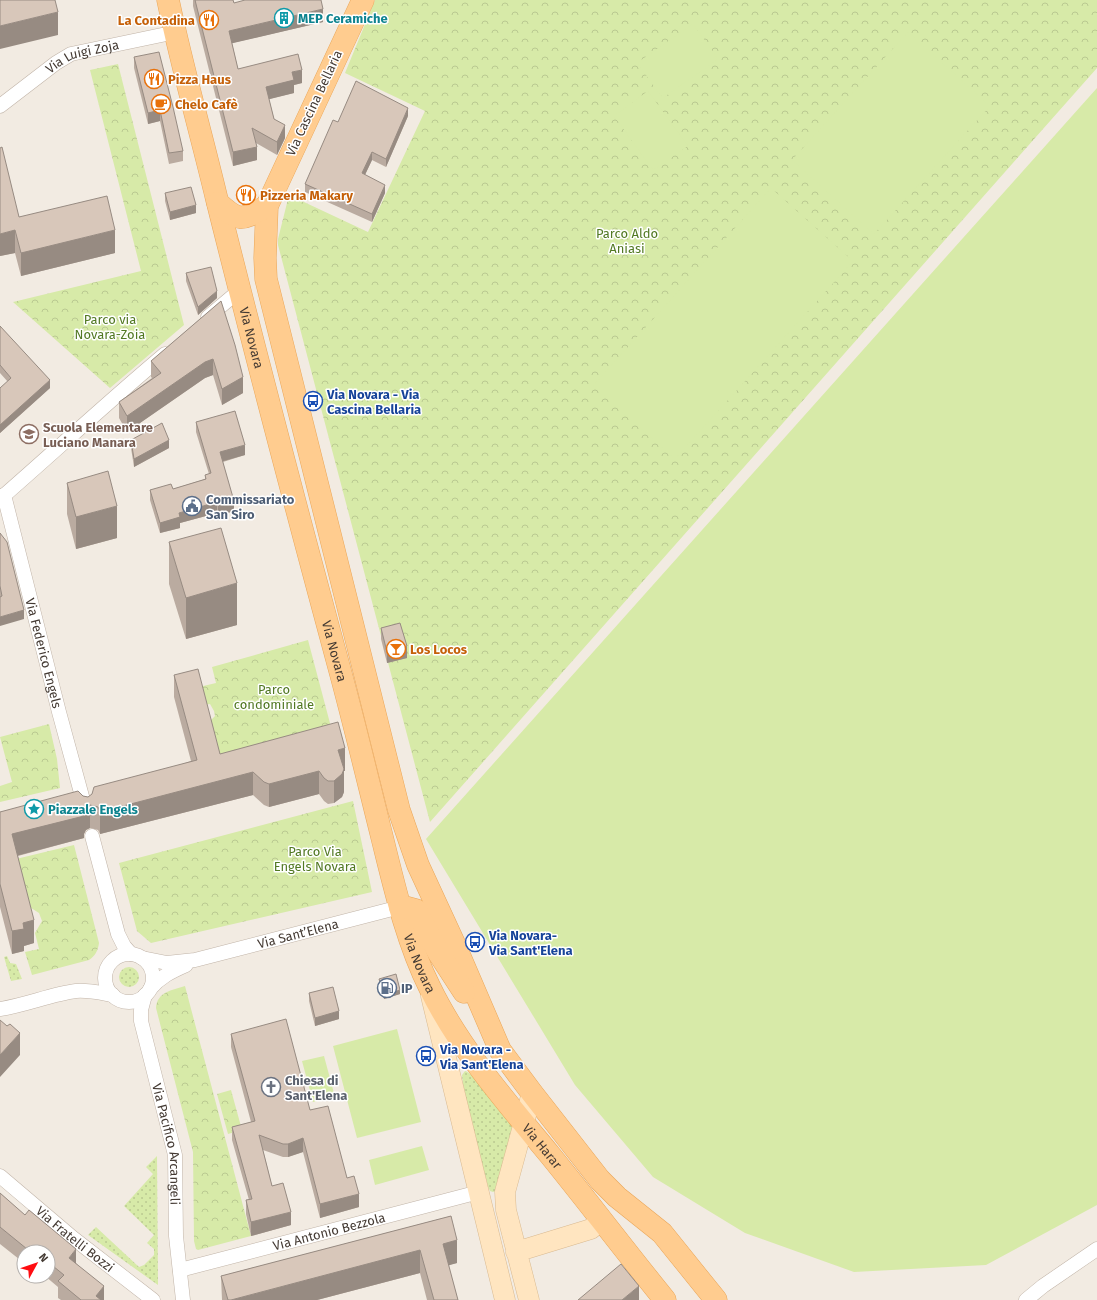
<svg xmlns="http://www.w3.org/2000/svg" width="1097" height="1300" viewBox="0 0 1097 1300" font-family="'Fira Sans',sans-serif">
	<defs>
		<pattern id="grass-dots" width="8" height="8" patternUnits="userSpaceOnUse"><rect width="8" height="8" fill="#d7eaa8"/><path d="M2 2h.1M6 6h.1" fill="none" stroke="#bac991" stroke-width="1.8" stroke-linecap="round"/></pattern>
		<pattern id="park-crowns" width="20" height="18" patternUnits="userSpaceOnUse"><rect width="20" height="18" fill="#d7eaa8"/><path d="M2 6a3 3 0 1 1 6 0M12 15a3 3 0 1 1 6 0" fill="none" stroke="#bac991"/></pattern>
	</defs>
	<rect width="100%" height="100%" fill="#f2ebe2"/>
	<path fill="url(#grass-dots)" d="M7,956L10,963L16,964L22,979L11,981L4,957Z
		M119 977a10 10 0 1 1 20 0a10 10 0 1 1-20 0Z
		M465,1071C473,1072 506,1116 513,1126L496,1191L493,1192L490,1191L488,1187L464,1094L462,1075Z
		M157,1156L158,1285L88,1235L96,1227L139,1267L144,1265L154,1255V1249L147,1243L154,1235L124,1206L153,1174L146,1167Z"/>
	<path fill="url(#park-crowns)" d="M375,0H1097V68L430,822L278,245V239L289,195L368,232L425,111L345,73Z
		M118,64L184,325L110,388L13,302L141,271L90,70Z
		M308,640L331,727L219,758L209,722L215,716L214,711L210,704L203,705L199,687L216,683L212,667Z
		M49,724L57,759L60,788L0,802V786L12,782L0,737Z
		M353,801L372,892L151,943L137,931L119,863Z
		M74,845L99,943C98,951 95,956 89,960L32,975L25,952L39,949L35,933L42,921L39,913L28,906L16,859Z
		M185,986L251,1236L198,1250L196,1249L194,1241L193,1152L156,1008C157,992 172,990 185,986Z
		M231,1090L242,1130L228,1134L217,1094Z"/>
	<path fill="#d7eaa8" d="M693,24L718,59L663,98L637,63Z
		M908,32L990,106L874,234L792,160Z
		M1097,88V1205L986,1265L854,1272L745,1233L653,1177L575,1085L426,839Z
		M648,91L688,146L653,170L614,116Z
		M771,188L853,261L675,459L593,386Z
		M397,1029L421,1122L357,1138L333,1046Z
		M324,1056L335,1097L313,1102L302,1061Z
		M422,1146L429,1170L375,1185L369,1160Z"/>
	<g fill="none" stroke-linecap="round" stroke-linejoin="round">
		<g stroke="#c1b4a8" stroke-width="15">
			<g id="street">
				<path id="s1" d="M0,106L56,63L71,54L176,32"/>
				<path d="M208,317L233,296L240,292"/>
				<path id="s2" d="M4,495L59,712L86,811"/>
				<path d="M0,499C55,451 109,401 165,354"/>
				<path d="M92,836L118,934L124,946L131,954"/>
				<circle cx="129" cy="978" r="24"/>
				<path id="s3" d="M142,958L167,963L195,960L400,907"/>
				<path d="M150,989C160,977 172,971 186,965"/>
				<path id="s4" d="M145,995L141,1010V1021L175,1155L176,1236L183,1300"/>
				<path d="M0,1009C26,1005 52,994 76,991C89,990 101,993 113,995"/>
				<path id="s5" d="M0,1176L73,1238L153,1300"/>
				<path id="s6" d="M180,1270L479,1192"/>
				<path d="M1026,1300L1043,1286L1097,1249"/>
			</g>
		</g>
		<g stroke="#d9ba91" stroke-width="21">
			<path id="secondary" d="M431,996L505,1300
				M516,1252L591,1229L601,1219
				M529,1300L506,1210L505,1192L532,1093"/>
		</g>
		<g stroke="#eaa658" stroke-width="23">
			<g id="primary">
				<path id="s7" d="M168,0C182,67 201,133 217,200C256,356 297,512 339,667C354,722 367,777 381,833C394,885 406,940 430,988C459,1048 508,1104 550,1155C589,1203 626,1252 665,1300"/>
				<path d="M363,0L267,206L265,258L266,279L399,810L418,865L454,943L500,1050L532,1093L600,1180L617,1197L662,1233L716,1300"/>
				<path d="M218,203C240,223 242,220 267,206"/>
				<path d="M400,907H405L416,910L438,952L464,992"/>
			</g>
		</g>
		<use href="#street" stroke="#fff" stroke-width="14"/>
		<use href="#secondary" stroke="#ffe5c0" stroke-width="20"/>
		<use href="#primary" stroke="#ffcc8f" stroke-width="22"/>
	</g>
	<path fill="#baaba0" d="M193,0H233L234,3L323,22L232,43L238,69L302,83L294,85V93L269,99L274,119L285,138L277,155L256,143L257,160L233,166L193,6Z
		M134,57L183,151V161L169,164L160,121L148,124L134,68Z
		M408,116L386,167L372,160L365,175L385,193L372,222L305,192V184Z
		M165,193L196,213L170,220L165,201Z
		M19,217L115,253L21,276L15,253L0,256Z
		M186,273L217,298L198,315L186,281Z
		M221,301L243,393L222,405L213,375L205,378L127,432L119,418V402L152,378L151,377V361Z
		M0,326L50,388L0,433V388L8,382L0,373Z
		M196,422L245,455L223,462L234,511L218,516L217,513L180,523V528L160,533L150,500V490L173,489L205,479V475L209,474L196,432Z
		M131,440L169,448L134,467L131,448Z
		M67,483L117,538L76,549L67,514Z
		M0,533L24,619L0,597Z
		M169,542L237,625L186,639L169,584Z
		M381,628L407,658L387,663L381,639Z
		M174,675L220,754L345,771H344V792L342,797L334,803L328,804L324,801L319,794L269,807L264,805L253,795L100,834L98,830L90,828L86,830L84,834V838L18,856L34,943L24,946V951L12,954L0,907V812L83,796L88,797L191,761L174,697Z
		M379,979L400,994L384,999L379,983Z
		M309,993L339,1019L315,1026L309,1001Z
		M231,1034L310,1110L347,1178L359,1207L320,1218L303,1152L288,1157H283L263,1150L272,1186L291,1225L251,1236L246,1214V1200H249L232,1140V1127L251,1122L231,1047Z
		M0,1193L76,1263L104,1300H61L58,1298V1287L45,1276H48V1252H24V1263L0,1244Z
		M451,1216L457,1263L448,1265L458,1300H427L420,1273L317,1300H222L221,1276Z"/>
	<path fill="#978b82" d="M323,9V22L229,44V31Z
		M58,12V35L0,49V26Z
		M302,70V83L294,85V93L266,100V87L292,72Z
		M408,108V116L386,167V159Z
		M160,110V121L148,124V113Z
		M285,125V138L277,155V142Z
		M257,147V160L233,166V152Z
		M372,152V160L362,181V173Z
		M385,185V193L372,222V214Z
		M196,205V213L170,220V212Z
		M15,230V253L0,256V234Z
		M115,230V253L21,276V253Z
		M217,291V298L198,315V307Z
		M213,359V375L205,378L127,432V416L205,362Z
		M243,377V393L222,405V389Z
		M50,380V388L0,433V425Z
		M169,440V448L134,467V459Z
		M245,445V455L220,462V452Z
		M234,501V511L218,516V506Z
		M217,502V513L180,523V528L160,533V523L179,513Z
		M117,506V538L76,549V517Z
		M237,583V625L186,639V598Z
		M24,610V619L0,626V617Z
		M407,646V658L387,663V652Z
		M345,748V771H344V792L342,797L334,803V781L338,750Z
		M319,771V794L269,807V784Z
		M253,772V795L100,834V812Z
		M90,805V828L86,830L84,834V838L12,857V834L84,812L86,808Z
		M34,920V943L24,946V951L12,954V931L23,923Z
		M400,990V994L384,999V995Z
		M339,1011V1019L315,1026V1018Z
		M20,1033V1055L0,1077V1055Z
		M303,1138V1152L288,1157V1144Z
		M359,1194V1207L320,1218V1204Z
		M291,1212V1225L251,1236V1222Z
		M457,1240V1263L443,1267V1244Z
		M29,1246V1252H27V1249Z
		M76,1249V1266L69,1258Z
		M420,1250V1273L317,1300H231Z
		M104,1286V1300H96V1296Z
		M639,1286V1300H622Z"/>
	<path fill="#d8c7ba" stroke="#978b82" d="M0,0H55L58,12L0,26Z
		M195,0H233L234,3L245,0H321L323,9L229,31L238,69L298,54L302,70L292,72L294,80L266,87L274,119L285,125L277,142L252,128L257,147L233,152Z
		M159,52L173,107L183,151L169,153L160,110L148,113L134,57Z
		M356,81L408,108L386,159L372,152L362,173L385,185L372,214L305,184L333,120L338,122Z
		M2,147L19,217L107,196L115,230L21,253L15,230L0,234V148Z
		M191,187L196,205L170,212L165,193Z
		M211,267L217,291L198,307L186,273Z
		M221,301L235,345L243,377L222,389L213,359L205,362L127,416L119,402L161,373L151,361Z
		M0,326L50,380L0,425V388L11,378L0,365Z
		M235,411L245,445L220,452L234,501L218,506L217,502L179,513L180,517L160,523L150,490L171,484L173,489L206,479L205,475L211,473L196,422Z
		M162,423L169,440L134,459L131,440Z
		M108,471L117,506L76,517L67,483Z
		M221,528L237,583L186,598L169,542Z
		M0,533L7,542L24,610L0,617V597L2,596L0,586Z
		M400,623L407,646L387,652L381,628Z
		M198,669L220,754L338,722L345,748L338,750L344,769L342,774L334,781H328L324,778L319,771L269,784L264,782L253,772L100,812L98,807L90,805L86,808L84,812V816L12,834L34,920L23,923L24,929L12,931L0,884V812L78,791L83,796L88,797L92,794L94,787L197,760L174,675Z
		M396,974L400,990L384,995L379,979Z
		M333,987L339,1011L315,1018L309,993Z
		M286,1019L310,1110L328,1106L347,1178L354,1176L359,1194L320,1204L303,1138L288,1144H283L259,1135L272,1186L283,1183L291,1212L251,1222L246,1200L252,1199L232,1127L255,1121L231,1034Z
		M0,1020L7,1026L10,1024L20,1033L0,1055Z
		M0,1193L25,1215L29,1210L76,1249L69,1258L104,1286L96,1296L101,1300H81L58,1281L64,1275L48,1262V1252H36L29,1246L27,1249L0,1227Z
		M451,1216L457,1240L443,1244L458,1300H434L420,1250L231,1300H228L221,1276Z
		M621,1264L639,1286L622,1300H578Z"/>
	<defs>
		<g id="building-ring" transform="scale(1)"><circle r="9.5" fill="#fff" stroke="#0f9aa8" stroke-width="1.5"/><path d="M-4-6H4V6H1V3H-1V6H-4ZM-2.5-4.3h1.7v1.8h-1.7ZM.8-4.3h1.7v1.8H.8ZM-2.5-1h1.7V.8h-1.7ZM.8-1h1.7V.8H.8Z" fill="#0f9aa8"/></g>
		<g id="restaurant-ring" transform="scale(1)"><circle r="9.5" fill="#fff" stroke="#e8710a" stroke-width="1.5"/><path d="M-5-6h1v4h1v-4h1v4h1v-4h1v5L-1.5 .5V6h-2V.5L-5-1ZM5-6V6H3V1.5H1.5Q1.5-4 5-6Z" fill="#e8710a"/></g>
		<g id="cafe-ring" transform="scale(1)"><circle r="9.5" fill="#fff" stroke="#e8710a" stroke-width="1.5"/><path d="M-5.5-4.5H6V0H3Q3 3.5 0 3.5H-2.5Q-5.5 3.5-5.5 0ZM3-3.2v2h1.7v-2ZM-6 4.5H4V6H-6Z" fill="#e8710a"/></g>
		<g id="bus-ring" transform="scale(1)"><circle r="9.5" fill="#fff" stroke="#1a4fb4" stroke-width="1.5"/><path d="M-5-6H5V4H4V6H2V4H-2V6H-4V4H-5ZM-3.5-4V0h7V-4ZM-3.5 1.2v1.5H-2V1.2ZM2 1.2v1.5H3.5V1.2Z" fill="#1a4fb4"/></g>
		<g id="school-ring" transform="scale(1)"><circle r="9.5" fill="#fff" stroke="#8d6e63" stroke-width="1.5"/><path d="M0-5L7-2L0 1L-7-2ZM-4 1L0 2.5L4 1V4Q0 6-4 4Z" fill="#8d6e63"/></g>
		<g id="civic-ring" transform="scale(1)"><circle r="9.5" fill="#fff" stroke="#5c6f8a" stroke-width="1.5"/><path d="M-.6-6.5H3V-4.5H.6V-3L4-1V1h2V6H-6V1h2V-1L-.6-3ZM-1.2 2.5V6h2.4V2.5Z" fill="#5c6f8a"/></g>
		<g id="bar-ring" transform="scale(1)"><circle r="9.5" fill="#fff" stroke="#e8710a" stroke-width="1.5"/><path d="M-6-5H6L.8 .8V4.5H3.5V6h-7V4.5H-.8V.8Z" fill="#e8710a"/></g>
		<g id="sight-ring" transform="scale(1)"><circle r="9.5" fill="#fff" stroke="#0f9aa8" stroke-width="1.5"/><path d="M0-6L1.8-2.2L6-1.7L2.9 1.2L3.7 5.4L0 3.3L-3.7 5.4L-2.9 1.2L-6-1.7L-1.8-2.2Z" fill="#0f9aa8"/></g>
		<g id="fuel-ring" transform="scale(1)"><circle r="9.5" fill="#fff" stroke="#5c6f8a" stroke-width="1.5"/><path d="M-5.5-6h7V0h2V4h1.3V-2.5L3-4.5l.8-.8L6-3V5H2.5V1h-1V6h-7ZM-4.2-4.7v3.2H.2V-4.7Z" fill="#5c6f8a"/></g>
		<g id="church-ring" transform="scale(1)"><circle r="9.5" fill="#fff" stroke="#6b7280" stroke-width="1.5"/><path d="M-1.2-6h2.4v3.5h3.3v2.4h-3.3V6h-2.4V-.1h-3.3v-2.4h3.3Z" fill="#6b7280"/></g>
	</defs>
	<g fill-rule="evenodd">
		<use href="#building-ring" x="284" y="18"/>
		<use href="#restaurant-ring" x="209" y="20"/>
		<use href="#restaurant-ring" x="154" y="79"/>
		<use href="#cafe-ring" x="161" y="104"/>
		<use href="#restaurant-ring" x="246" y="195"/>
		<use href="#bus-ring" x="313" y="401"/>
		<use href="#school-ring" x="29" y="434"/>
		<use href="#civic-ring" x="192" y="506"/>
		<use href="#bar-ring" x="396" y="649"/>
		<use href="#sight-ring" x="34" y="809"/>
		<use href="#bus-ring" x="475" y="942"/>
		<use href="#fuel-ring" x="387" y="988"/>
		<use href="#bus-ring" x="426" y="1056"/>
		<use href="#church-ring" x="271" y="1087"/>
	</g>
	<g text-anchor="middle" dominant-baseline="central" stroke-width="3" stroke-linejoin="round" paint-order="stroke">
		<g font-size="13" font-weight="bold" fill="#0d838f" stroke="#fff" text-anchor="start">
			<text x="298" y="18">MEP Ceramiche</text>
			<text x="48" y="809">Piazzale Engels</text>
		</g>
		<g font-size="13" font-weight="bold" fill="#c56008" stroke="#fff" text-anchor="start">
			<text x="195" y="20" text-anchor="end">La Contadina</text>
			<text x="168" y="79">Pizza Haus</text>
			<text x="175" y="104">Chelo Cafè</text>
			<text x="260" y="195">Pizzeria Makary</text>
			<text x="410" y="649">Los Locos</text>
		</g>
		<g font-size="13" fill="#443a33" stroke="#fff">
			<text stroke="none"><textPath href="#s1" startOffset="98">Via Luigi Zoja</textPath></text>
			<text transform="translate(314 103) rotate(-65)">Via Cascina Bellaria</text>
			<text stroke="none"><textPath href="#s7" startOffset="348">Via Novara</textPath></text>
			<text stroke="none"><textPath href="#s7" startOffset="672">Via Novara</textPath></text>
			<text stroke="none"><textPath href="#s2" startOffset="163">Via Federico Engels</textPath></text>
			<text stroke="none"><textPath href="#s3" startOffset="160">Via Sant’Elena</textPath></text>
			<text stroke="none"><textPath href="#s7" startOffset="996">Via Novara</textPath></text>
			<text stroke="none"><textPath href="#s4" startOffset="153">Via Pacifico Arcangeli</textPath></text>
			<text stroke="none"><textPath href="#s7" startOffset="1217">Via Harar</textPath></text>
			<text stroke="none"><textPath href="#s6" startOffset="154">Via Antonio Bezzola</textPath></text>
			<text stroke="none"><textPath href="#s5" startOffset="98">Via Fratelli Bozzi</textPath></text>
		</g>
		<g font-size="13" fill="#527923" stroke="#fff">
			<text x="627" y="233">Parco Aldo<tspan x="627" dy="15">Aniasi</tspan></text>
			<text x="110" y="319">Parco via<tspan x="110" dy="15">Novara-Zoia</tspan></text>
			<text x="274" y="689">Parco<tspan x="274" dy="15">condominiale</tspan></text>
			<text x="315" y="851">Parco Via<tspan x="315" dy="15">Engels Novara</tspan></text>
		</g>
		<g font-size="13" font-weight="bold" fill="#164399" stroke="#fff" text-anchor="start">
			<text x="327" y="394">Via Novara - Via<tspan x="327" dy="15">Cascina Bellaria</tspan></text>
			<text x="489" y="935">Via Novara-<tspan x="489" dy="15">Via Sant'Elena</tspan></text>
			<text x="440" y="1049">Via Novara -<tspan x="440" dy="15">Via Sant'Elena</tspan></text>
		</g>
		<g font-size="13" font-weight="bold" fill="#785e54" stroke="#fff" text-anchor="start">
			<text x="43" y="427">Scuola Elementare<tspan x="43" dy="15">Luciano Manara</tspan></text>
		</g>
		<g font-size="13" font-weight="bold" fill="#4e5e75" stroke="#fff" text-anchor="start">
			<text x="206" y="499">Commissariato<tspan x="206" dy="15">San Siro</tspan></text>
			<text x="401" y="988">IP</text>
		</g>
		<g font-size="13" font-weight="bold" fill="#5b616d" stroke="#fff" text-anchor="start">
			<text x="285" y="1080">Chiesa di<tspan x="285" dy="15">Sant'Elena</tspan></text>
		</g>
	</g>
	<g transform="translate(36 1264) rotate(50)"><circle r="19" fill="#ffffff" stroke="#b4b0ad"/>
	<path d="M0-3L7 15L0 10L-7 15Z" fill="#ff0d11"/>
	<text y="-6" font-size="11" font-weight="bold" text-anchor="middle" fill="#443a33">N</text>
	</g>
</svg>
